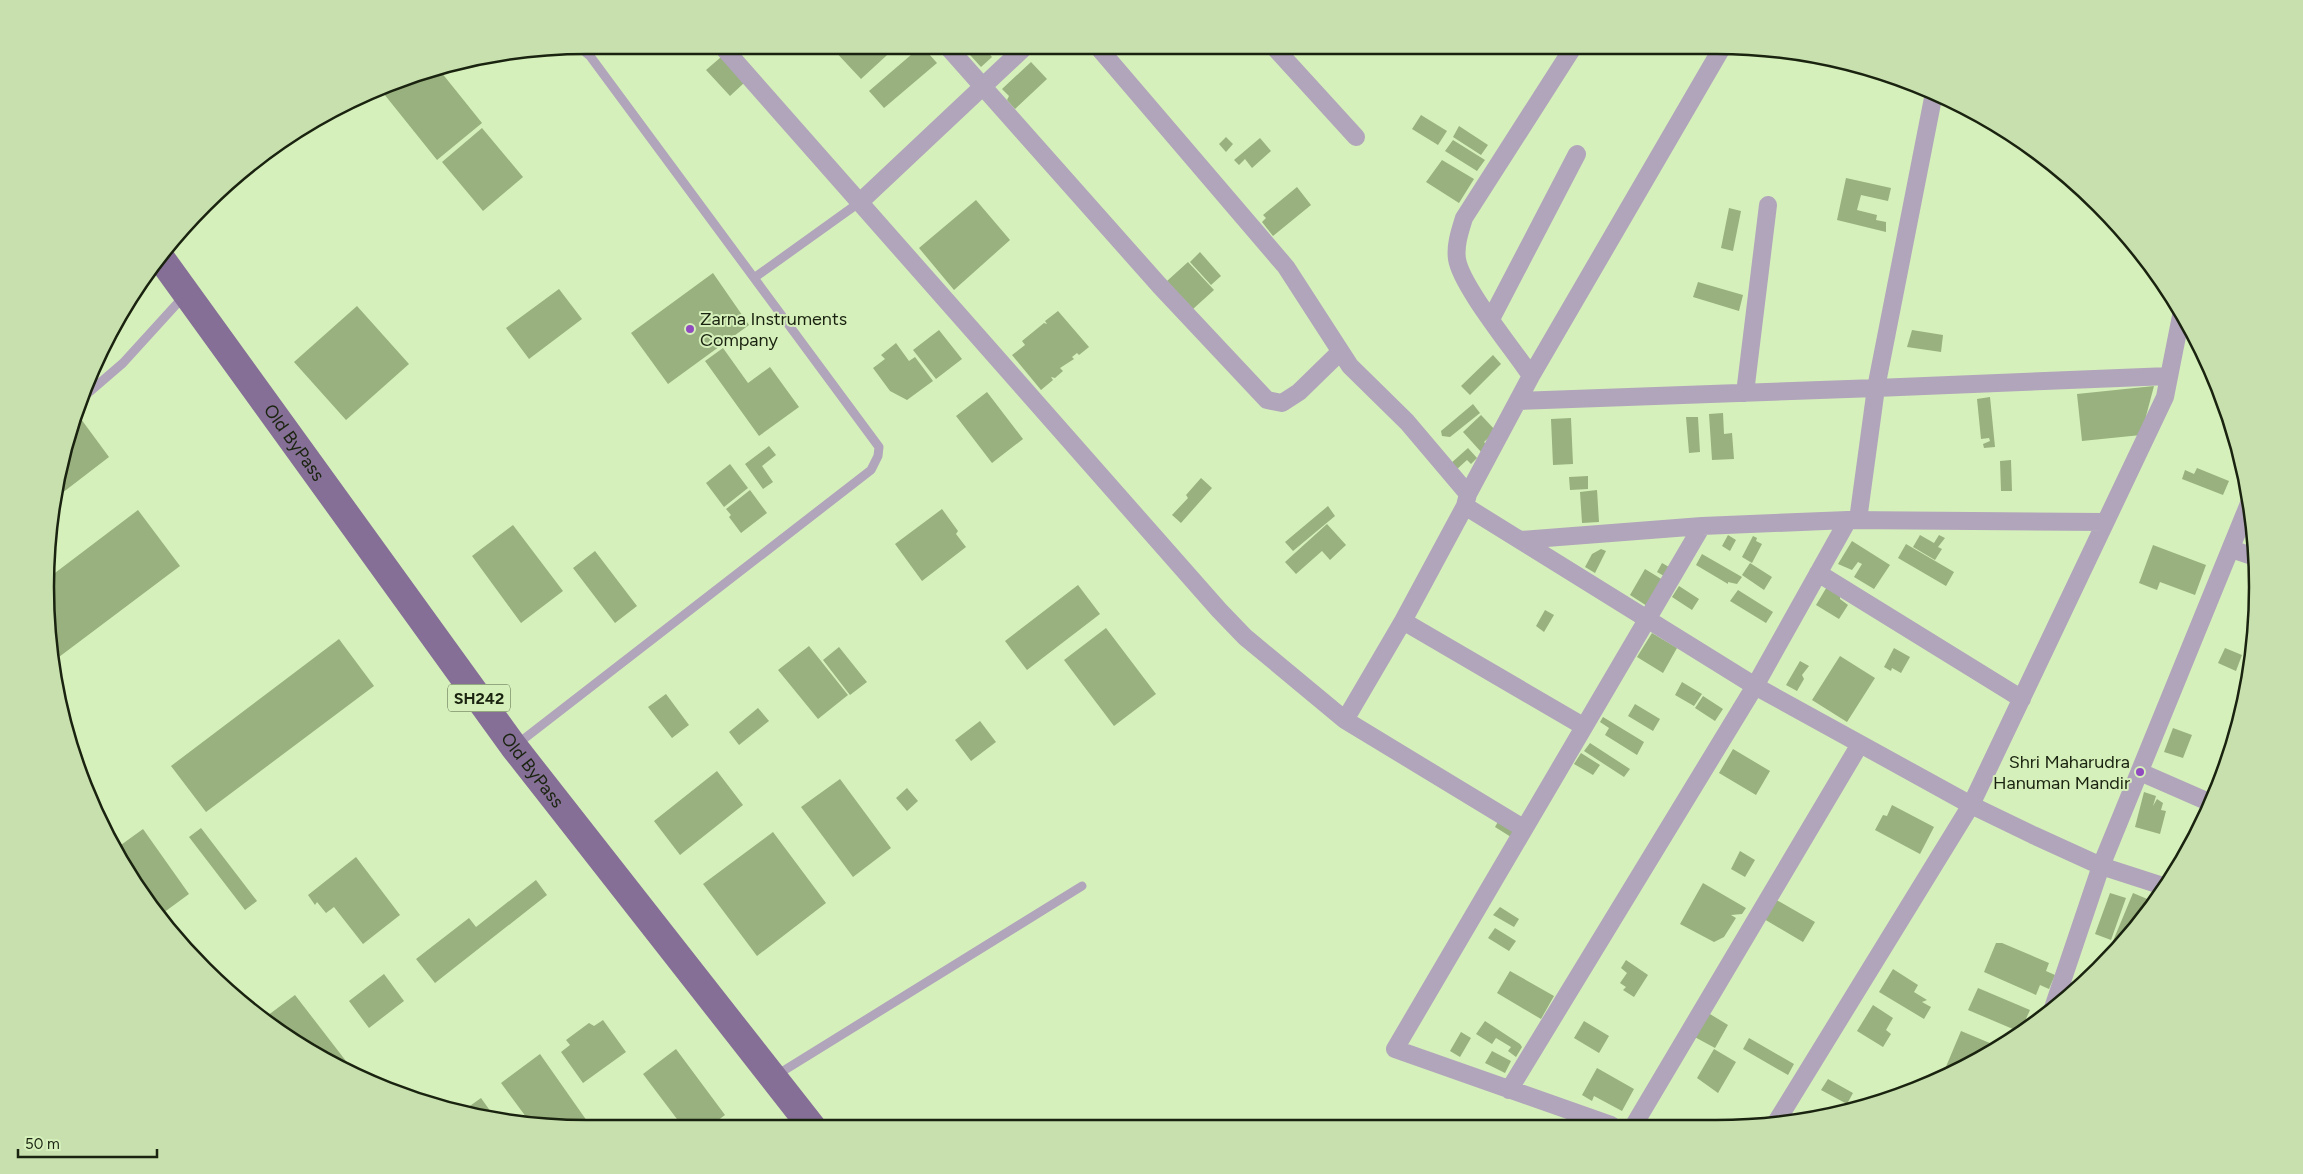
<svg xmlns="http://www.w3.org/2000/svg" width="2303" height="1174" viewBox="0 0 2303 1174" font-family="Figtree,sans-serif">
	<rect width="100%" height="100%" fill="#d6f0bb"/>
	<path fill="#98b17e" d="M835,45H898L861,79L832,48Z
		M961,45H989L991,48L987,51L992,57L981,67Z
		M919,48L929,54L937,63L884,108L869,91Z
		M721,57L744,83L730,96L706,70Z
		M1031,62L1047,79L1015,109L1007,100L1009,96L1002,89Z
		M437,67L482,123L437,160L380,89L413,74Z
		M1421,115L1447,131L1438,145L1412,129Z
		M1459,126L1488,145L1481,155L1453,137Z
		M482,128L523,177L483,211L442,162Z
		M1226,137L1233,144L1226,152L1219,144Z
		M1260,138L1271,151L1252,168L1245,159L1239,165L1234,160Z
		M1453,140L1485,160L1477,171L1445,151Z
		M1442,160L1474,179L1459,203L1426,182Z
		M1846,178L1891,188L1888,201L1861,195L1857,210L1877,215L1876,220L1886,222V232L1837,220Z
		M1297,187L1311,205L1273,236L1262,222L1266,218L1263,215Z
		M976,200L1010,240L954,290L919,248Z
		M1729,208L1741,211L1733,251L1721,248Z
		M1200,252L1221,276L1211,285L1190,262Z
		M1188,262L1214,290L1193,309L1167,281Z
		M713,273L749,325L668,384L631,333Z
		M1698,282L1743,295L1739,311L1693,297Z
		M559,289L582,319L529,359L506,328Z
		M357,306L409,364L346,420L294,362Z
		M1058,311L1089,347L1079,355L1077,353L1072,357L1074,359L1060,368L1063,371L1055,378L1051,377L1053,380L1041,390L1012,355L1025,345L1022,341L1044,323L1047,324L1045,321Z
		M939,330L962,359L936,379L913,350Z
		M1912,330L1943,335L1941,352L1907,347Z
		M896,343L909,361L915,357L933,381L907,400L890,391L873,368L885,359L881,355Z
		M723,348L748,383L770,367L799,407L759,436L705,361Z
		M1493,355L1501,364L1470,395L1461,386Z
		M2154,386L2141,435L2082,441L2077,394Z
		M987,392L1023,439L992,463L956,416Z
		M1990,397L1995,447L1984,448L1983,444L1990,441L1989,438L1981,439L1977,399Z
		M1473,404L1480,413L1450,437L1442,436L1441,431Z
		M1723,413L1724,434L1732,433L1734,459L1712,460L1709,414Z
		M1481,415L1496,431L1484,442L1489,447L1482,453L1463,432Z
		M1686,417H1698L1700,452L1689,453Z
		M1571,418L1573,464L1553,465L1551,419Z
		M81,419L109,457L53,500L55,481L72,426Z
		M769,446L776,455L762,466L773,482L763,489L745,464Z
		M1468,448L1477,458L1471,464L1467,460L1456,470L1450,464Z
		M2011,460L2012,491H2001L2000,461Z
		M730,464L748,488L724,507L706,483Z
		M2197,468L2229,481L2223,495L2182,479L2185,470L2194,474Z
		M1588,476V489L1570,490L1569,477Z
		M1201,478L1212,488L1181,523L1172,515L1188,498L1186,495Z
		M750,490L767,513L741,533L729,517L731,515L726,509Z
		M1597,490L1599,522L1582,523L1580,492Z
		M1328,506L1335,516L1293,551L1285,542Z
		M942,509L958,531L956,534L966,547L922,581L895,544Z
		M138,510L180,566L51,663L47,579Z
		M1327,524L1346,545L1330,560L1322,551L1296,574L1285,562Z
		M513,525L563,591L521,623L472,556Z
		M1728,535L1736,540L1730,551L1722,546Z
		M1920,535L1934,543L1939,535L1945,538L1938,547L1942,549L1935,560L1913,547Z
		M1753,536L1757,538L1756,541L1762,544L1752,563L1742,557Z
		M1852,541L1890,565L1874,589L1854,577L1862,564L1858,562L1852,570L1838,564Z
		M1906,544L1954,572L1946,586L1898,558Z
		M2153,545L2206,565L2195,595L2160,582L2157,590L2139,583Z
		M1601,549L1606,551L1595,573L1585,567L1592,554Z
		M595,551L637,606L615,623L573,568Z
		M1702,554L1742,577L1737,584L1728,582V584L1696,565Z
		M1662,563L1669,567L1664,576L1657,572Z
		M1750,563L1772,577L1764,590L1742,575Z
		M1645,569L1663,580L1647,606L1630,595Z
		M1078,585L1100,614L1027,670L1005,641Z
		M1828,585L1840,596V599L1848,605L1839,619L1816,605Z
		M1679,586L1699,599L1692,610L1672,597Z
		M1738,590L1773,612L1766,623L1730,601Z
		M1545,610L1554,615L1544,632L1536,626Z
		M1106,628L1156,694L1114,726L1064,660Z
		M1652,633L1677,648L1663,673L1637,657Z
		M339,639L374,686L206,812L171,766Z
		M809,646L848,695L818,719L778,670Z
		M839,647L867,682L850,695L823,660Z
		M1894,648L1910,657L1901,673L1892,668L1891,671L1884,667Z
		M2225,648L2242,655L2236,671L2218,663Z
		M1840,656L1875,678L1847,722L1812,700Z
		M1800,661L1809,666L1802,675L1804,679L1797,691L1786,685Z
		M1682,682L1702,694L1694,706L1675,695Z
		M666,694L689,725L672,738L648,707Z
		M1703,696L1723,709L1715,721L1695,708Z
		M1635,704L1660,719L1653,731L1628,716Z
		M758,708L769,721L739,745L729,732Z
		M1603,717L1644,742L1637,755L1605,735L1609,728L1600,722Z
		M980,721L996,742L971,761L955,740Z
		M2173,728L2192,735L2183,758L2164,752Z
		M1590,743L1630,769L1624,777L1584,751Z
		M1733,749L1770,771L1756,795L1719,773Z
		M1581,753L1600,765L1593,775L1574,764Z
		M717,771L743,805L680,855L654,821Z
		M840,779L891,848L853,877L801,807Z
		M907,788L918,801L907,811L896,798Z
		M2144,792L2156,796L2153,806L2157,799L2163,803L2161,810L2166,811L2160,834L2135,827Z
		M1892,805L1934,827L1920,854L1875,830L1883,815L1887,816Z
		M1499,820L1515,830L1511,837L1495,827Z
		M201,828L257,901L245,910L189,837Z
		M143,829L189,894L159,916L137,888L114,850Z
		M773,832L826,903L757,956L703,884Z
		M1740,851L1755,860L1745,877L1731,869Z
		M356,857L400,915L363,944L334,907L326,913L317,902L315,905L308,895Z
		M536,880L547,895L435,983L416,959L469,918L476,927Z
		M1703,883L1746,908L1742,914L1731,915L1736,918L1724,937L1714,942L1680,924Z
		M2110,893L2126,898L2111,940L2095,934Z
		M2133,893L2152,901L2123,945L2113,941Z
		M1773,898L1815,922L1803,942L1764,919Z
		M1500,907L1519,919L1514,927L1493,915Z
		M1495,928L1516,941L1509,951L1488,938Z
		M1996,943H2002L2049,963L2046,971L2055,975L2049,989L2040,985L2036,995L1984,972Z
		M1626,960L1648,975L1634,997L1623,990L1626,987L1620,983L1627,973L1621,968Z
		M1893,969L1918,985L1914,992L1927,1000L1922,1002L1931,1007L1924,1019L1879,992Z
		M1510,971L1554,996L1541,1019L1497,993Z
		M384,974L404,1001L369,1028L349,1001Z
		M1978,988L2030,1010L2020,1032L1968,1010Z
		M295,995L356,1074L354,1076L286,1037L263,1019Z
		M1873,1005L1893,1018L1886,1030L1891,1034L1883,1047L1857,1031Z
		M1705,1011L1728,1025L1715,1048L1691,1035Z
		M603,1020L626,1052L583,1083L561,1052L570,1045L566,1040L589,1023L594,1026Z
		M1485,1021L1520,1044L1522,1047L1516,1057L1508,1051L1511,1047L1496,1038L1492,1044L1476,1034Z
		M1584,1021L1609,1036L1599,1053L1574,1038Z
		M1961,1031L1997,1046L1952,1071L1945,1069Z
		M1461,1032L1471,1038L1460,1057L1450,1051Z
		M1749,1038L1794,1064L1788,1075L1743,1049Z
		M676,1049L725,1115L709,1127H683L643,1074Z
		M1714,1049L1736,1062L1718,1093L1697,1078Z
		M1492,1051L1511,1061L1505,1073L1485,1063Z
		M540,1054L587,1121L578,1128H552L532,1125L501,1083Z
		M1597,1068L1634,1089L1622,1111L1594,1096L1592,1101L1582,1095Z
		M1828,1079L1853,1093L1847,1104L1821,1090Z
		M481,1098L496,1119L460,1113Z"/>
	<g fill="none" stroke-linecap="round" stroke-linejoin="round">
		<path stroke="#b1a5bb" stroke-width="9" d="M754,278L860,202
			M80,400L123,363L184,296
			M516,745L871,470L878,456L879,447L590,56L578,46
			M775,1076L1082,886"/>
		<path stroke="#b1a5bb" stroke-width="18" d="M721,45L1219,610L1245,637L1345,720
			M946,45L1159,285L1267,400L1282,403L1299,392L1340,352
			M1097,46L1286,267L1350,366L1407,422L1468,494
			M1273,46L1356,137
			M1934,93L1876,388L2169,376
			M860,202L1027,45
			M1491,319L1577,154
			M1531,376L1723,46
			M1745,393L1768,205
			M1518,401L1876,388L1858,520
			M1465,506L1755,686L1971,805L2033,835L2101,866L2163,886
			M1520,540L1702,526L1848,520L2105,522
			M2231,549L2255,557
			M1818,573L2022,699
			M1403,621L1583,726
			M2140,772L2211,803
			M1523,828L1345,720L1403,621L1465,506L1468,494L1531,376C1514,350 1461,286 1457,259C1455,245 1460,231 1464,218L1574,46
			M2052,1011L2101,866L2250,501
			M1509,1090L1755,686L1848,520
			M1775,1124L1971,805L2165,397L2182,311
			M1611,1125L1395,1049L1702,526
			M1634,1125L1860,744"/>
		<path stroke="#856f96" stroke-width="28" id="s1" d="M160,257L514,747L812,1127"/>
	</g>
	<g fill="#904bbf" stroke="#d6f0bb" stroke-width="2">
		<circle cx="690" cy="329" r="5"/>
		<circle cx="2140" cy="772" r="5"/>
	</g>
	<g text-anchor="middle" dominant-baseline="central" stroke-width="4" stroke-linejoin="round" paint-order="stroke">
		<rect fill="#d6f0bb" stroke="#526043" stroke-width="1" x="448" y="684.5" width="62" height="27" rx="4"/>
		<g font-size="16" font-weight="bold" fill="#1a230f">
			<text x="479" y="698">SH242</text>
		</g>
		<g font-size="18" fill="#1a230f" stroke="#d6f0bb" text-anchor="start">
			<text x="700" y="319">Zarna Instruments<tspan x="700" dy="21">Company</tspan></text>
			<text x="2130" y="762" text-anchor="end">Shri Maharudra<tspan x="2130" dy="21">Hanuman Mandir</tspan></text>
		</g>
		<g font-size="18" fill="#1a230f" stroke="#d6f0bb">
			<text stroke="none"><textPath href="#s1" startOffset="229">Old ByPass</textPath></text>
			<text stroke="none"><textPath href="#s1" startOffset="634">Old ByPass</textPath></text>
		</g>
	</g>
	<path d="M0 0H2303V1174H0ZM587 54H1716A533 533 0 0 1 2249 587V587A533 533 0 0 1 1716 1120H587A533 533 0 0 1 54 587V587A533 533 0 0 1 587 54Z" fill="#c7e0ad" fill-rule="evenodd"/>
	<path fill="none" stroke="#1a230f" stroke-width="2.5" d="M587 54H1716A533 533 0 0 1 2249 587V587A533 533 0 0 1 1716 1120H587A533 533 0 0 1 54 587V587A533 533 0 0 1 587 54Z"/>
	<path d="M18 1149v8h139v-8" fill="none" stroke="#1a230f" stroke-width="2.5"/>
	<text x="25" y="1149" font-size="15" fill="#1a230f" stroke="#d6f0bb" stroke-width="4" paint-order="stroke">50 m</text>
</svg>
